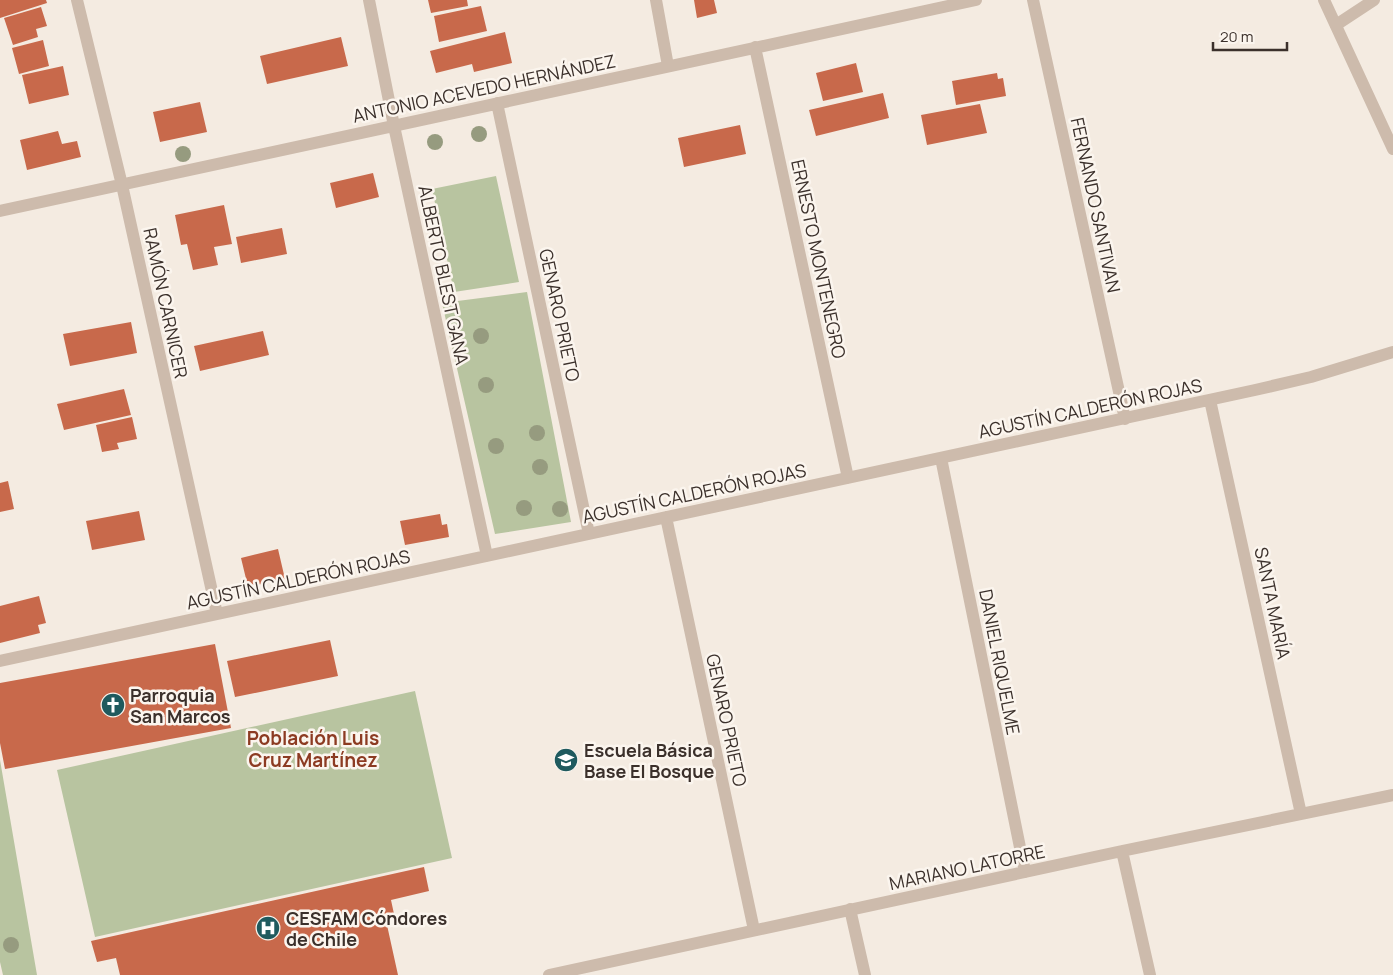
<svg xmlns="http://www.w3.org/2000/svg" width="1393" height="975" viewBox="0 0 1393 975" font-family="Manrope,sans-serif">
	<rect width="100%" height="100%" fill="#f4ebe1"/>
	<path fill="#b8c4a0" d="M496,176L519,282L454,292L432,189Z
		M527,292L571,522L495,534L442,303Z
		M415,691L452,858L95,937L57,770Z
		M0,760L37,975H3L0,962Z"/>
	<path fill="#c8694b" d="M0,0H46L47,3L0,18Z
		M428,0H467L468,6L431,13Z
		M694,0H714L717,13L697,18Z
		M481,6L487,31L439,42L434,16Z
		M41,7L47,26L36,29L38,37L13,45L4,18Z
		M505,32L512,63L474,72L472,64L436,73L430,51Z
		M341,37L348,66L267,84L260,56Z
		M43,40L49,66L19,74L12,48Z
		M856,63L863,92L823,101L816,73Z
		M63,66L69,95L29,104L22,75Z
		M997,73L998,79L1003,78L1006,96L956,105L952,81Z
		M883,93L889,118L816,136L809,110Z
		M200,102L207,132L160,142L153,112Z
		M980,104L987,133L927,145L921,115Z
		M740,125L746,154L684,167L678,138Z
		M58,131L62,144L77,141L81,157L27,170L20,140Z
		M373,173L379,197L336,208L330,183Z
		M224,205L232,244L214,247L218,265L193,270L187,244L181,245L175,215Z
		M282,228L287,254L241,263L236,237Z
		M131,322L137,353L70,366L63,334Z
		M263,331L269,355L200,371L194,346Z
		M124,389L131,415L64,430L57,404Z
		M132,417L137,439L117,443L119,449L102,452L96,425Z
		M8,481L14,509L0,512V483Z
		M139,511L145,540L92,550L86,521Z
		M440,514L442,525L447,524L449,537L405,545L400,521Z
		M278,549L285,579L248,587L241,558Z
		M39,596L46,623L38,625L40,633L0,643V606Z
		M330,640L338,676L235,697L227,661Z
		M215,644L231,728L5,769L0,743V683Z
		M424,867L429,891L391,900L394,914L385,916L398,975H120L116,958L97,962L91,941Z"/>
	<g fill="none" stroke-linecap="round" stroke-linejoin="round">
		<path stroke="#cdbbac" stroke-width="12" d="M77,0L122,185L217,614
			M369,0L394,126L487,556
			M656,0L668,66
			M1033,0L1125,419
			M1336,25L1374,0
			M755,47L848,478
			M497,103L589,534
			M0,211L976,0
			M1210,400L1301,814
			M941,458L1025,872
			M666,517L754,930
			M0,661L1255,390L1311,377L1393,352
			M1122,851L1150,975
			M850,909L865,975
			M549,975L1122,851L1393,795"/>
		<path stroke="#cdbbac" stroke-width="12" d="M1324,0L1393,149"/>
	</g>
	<g fill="#969b7f">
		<circle cx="479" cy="134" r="8"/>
		<circle cx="435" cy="142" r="8"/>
		<circle cx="183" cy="154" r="8"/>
		<circle cx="481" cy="336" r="8"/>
		<circle cx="486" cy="385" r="8"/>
		<circle cx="537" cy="433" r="8"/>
		<circle cx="496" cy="446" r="8"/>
		<circle cx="540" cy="467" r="8"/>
		<circle cx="524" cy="508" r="8"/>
		<circle cx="560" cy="509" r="8"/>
		<circle cx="11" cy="945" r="8"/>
	</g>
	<defs>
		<g id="church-disc" transform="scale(1.25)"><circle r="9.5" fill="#1f5a5e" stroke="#fbf5ee"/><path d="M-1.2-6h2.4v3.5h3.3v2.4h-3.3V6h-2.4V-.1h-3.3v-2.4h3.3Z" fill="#fff"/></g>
		<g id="school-disc" transform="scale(1.25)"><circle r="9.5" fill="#1f5a5e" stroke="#fbf5ee"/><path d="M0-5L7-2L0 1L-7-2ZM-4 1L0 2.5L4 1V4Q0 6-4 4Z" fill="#fff"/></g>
		<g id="hospital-disc" transform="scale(1.25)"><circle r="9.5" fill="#1f5a5e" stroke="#fbf5ee"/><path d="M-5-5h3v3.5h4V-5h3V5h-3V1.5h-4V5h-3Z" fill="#fff"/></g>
	</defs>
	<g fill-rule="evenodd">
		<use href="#church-disc" x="113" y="705"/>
		<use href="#school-disc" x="566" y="760"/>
		<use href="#hospital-disc" x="268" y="928"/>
	</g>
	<g text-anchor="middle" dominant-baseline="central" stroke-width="5" stroke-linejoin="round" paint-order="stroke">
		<g font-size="18" fill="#3b302b" stroke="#fbf5ee">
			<text transform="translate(484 88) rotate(-12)">ANTONIO ACEVEDO HERNÁNDEZ</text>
			<text transform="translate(1096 205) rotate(78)">FERNANDO SANTIVAN</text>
			<text transform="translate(819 259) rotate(78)">ERNESTO MONTENEGRO</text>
			<text transform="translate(444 275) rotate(78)">ALBERTO BLEST GANA</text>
			<text transform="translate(166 303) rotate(78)">RAMÓN CARNICER</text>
			<text transform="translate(560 315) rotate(78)">GENARO PRIETO</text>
			<text transform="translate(1090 408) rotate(-12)">AGUSTÍN CALDERÓN ROJAS</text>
			<text transform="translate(694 493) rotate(-12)">AGUSTÍN CALDERÓN ROJAS</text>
			<text transform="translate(298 579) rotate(-12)">AGUSTÍN CALDERÓN ROJAS</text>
			<text transform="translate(1273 603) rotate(78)">SANTA MARÍA</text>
			<text transform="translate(1000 662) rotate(79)">DANIEL RIQUELME</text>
			<text transform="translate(727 720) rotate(78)">GENARO PRIETO</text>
			<text transform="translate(967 867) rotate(-12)">MARIANO LATORRE</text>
		</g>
		<g font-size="18" font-weight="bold" fill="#3b302b" stroke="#fbf5ee" text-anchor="start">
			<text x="130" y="695">Parroquia<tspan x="130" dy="21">San Marcos</tspan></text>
			<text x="584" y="750">Escuela Básica<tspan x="584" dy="21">Base El Bosque</tspan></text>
			<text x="286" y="918">CESFAM Cóndores<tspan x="286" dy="21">de Chile</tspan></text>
		</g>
		<g font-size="19" font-weight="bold" fill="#8c3b22" stroke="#fbf5ee">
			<text x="313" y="738">Población Luis<tspan x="313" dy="22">Cruz Martínez</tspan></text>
		</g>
	</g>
	<path d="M1213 42v8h74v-8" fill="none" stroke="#3b302b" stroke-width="2.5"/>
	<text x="1220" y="42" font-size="15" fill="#3b302b" stroke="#fbf5ee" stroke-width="4" paint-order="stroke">20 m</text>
</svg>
